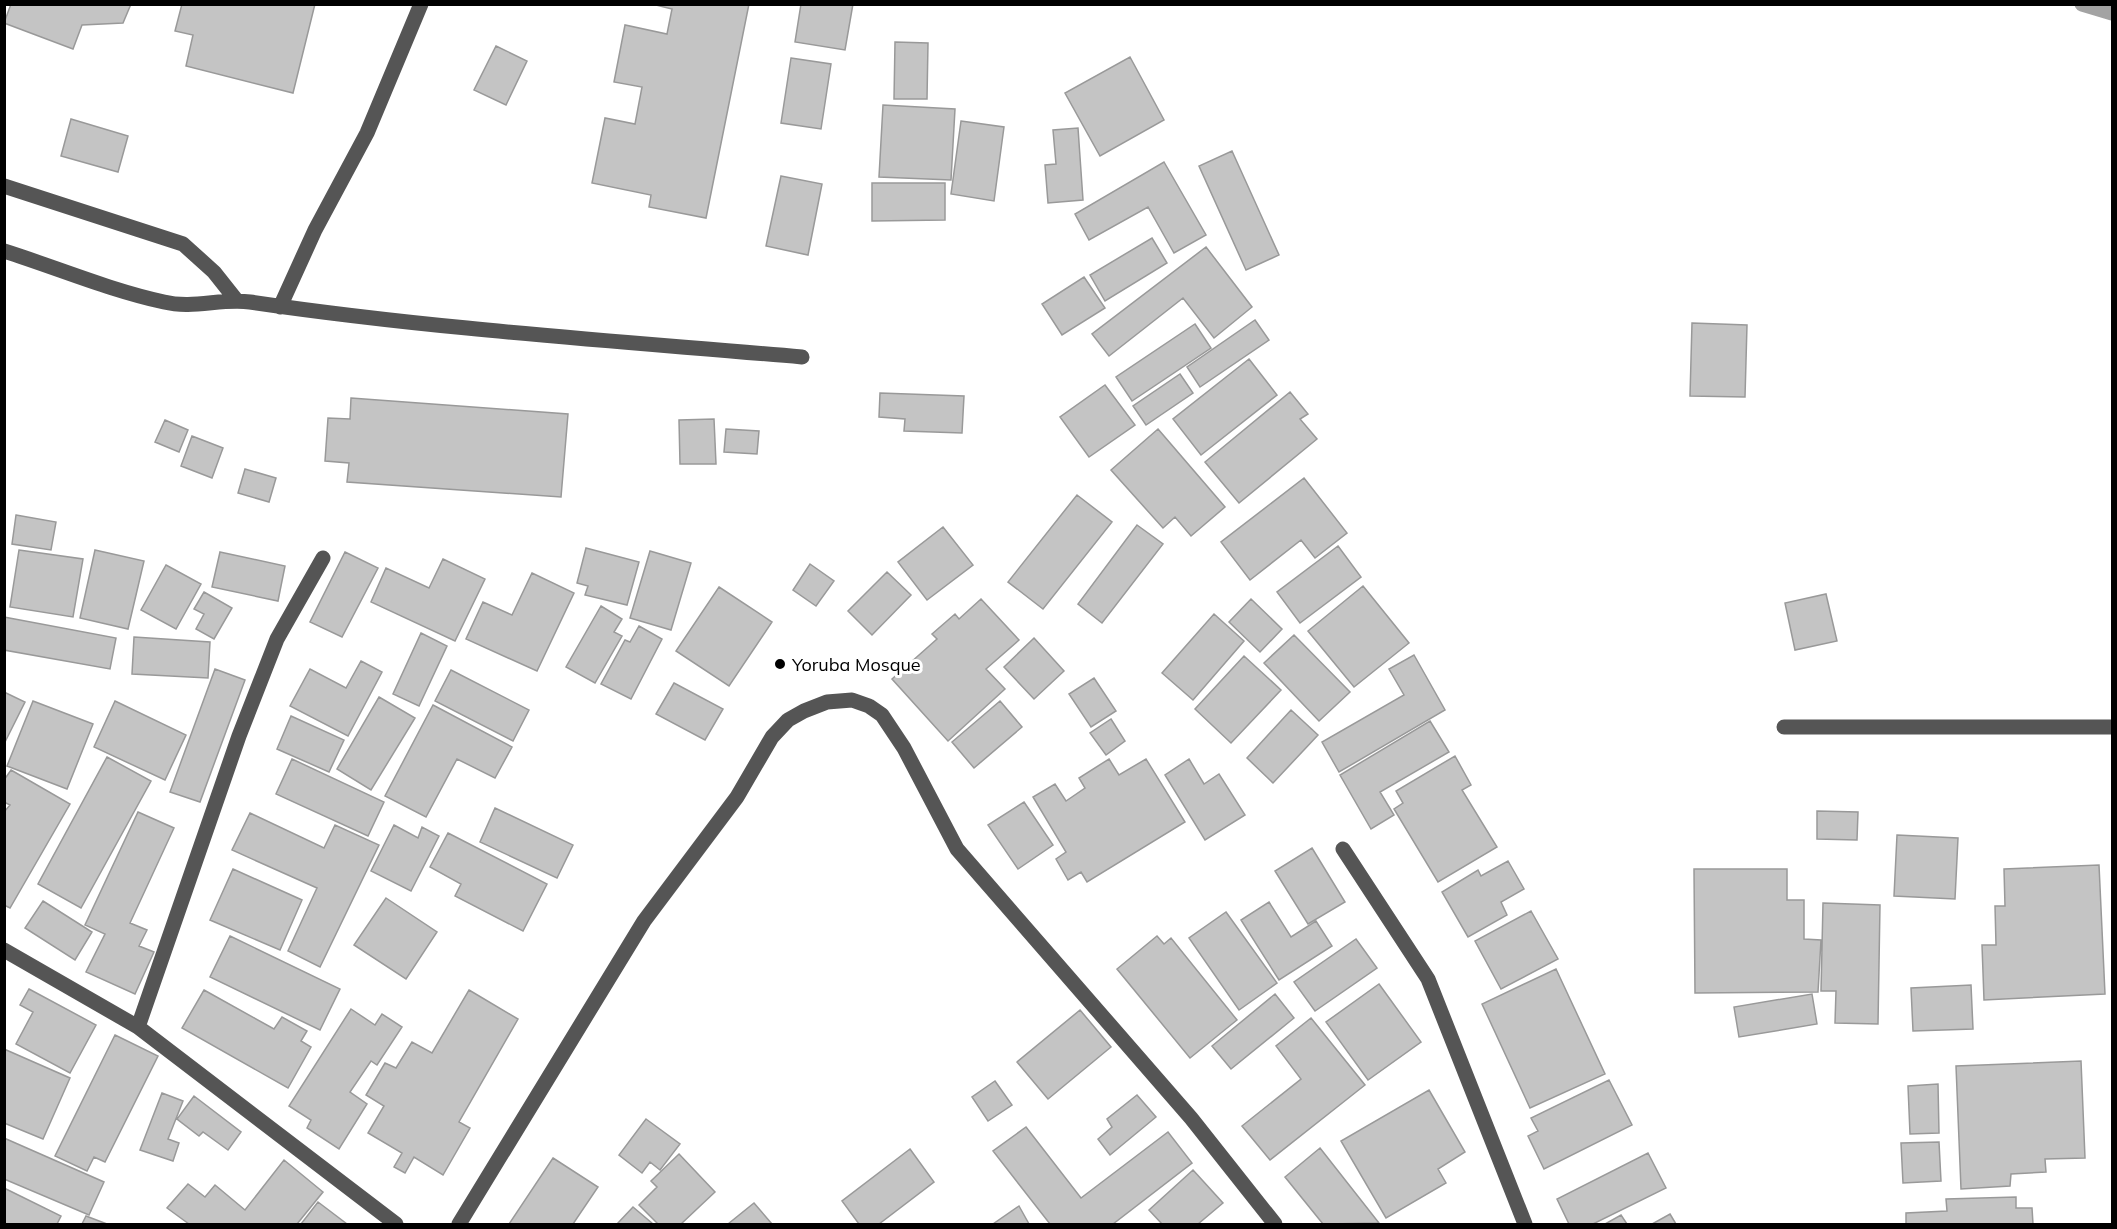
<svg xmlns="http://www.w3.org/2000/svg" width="2117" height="1229" viewBox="0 0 2117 1229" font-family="Mulish,sans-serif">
	<rect width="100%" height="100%" fill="#fff"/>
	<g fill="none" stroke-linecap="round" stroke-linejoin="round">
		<path stroke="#a3a3a3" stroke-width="15" d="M2082,4L2112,13"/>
	</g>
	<path fill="#c4c4c4" stroke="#999" stroke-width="1.5" d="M11,4H131L123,23L82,25L73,49L4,23Z
		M182,4H315L293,93L186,66L193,35L175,31Z
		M652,4H749L706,218L649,207L651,195L592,183L605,118L635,124L642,87L614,82L625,25L667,34L672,9Z
		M801,4H853L845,50L795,42Z
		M895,42L928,43L927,99H894Z
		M496,46L527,61L506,105L474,90Z
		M1130,57L1164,120L1100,156L1065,93Z
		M791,58L831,64L821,129L781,123Z
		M883,105L955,109L951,180L879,177Z
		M71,119L128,136L118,172L61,156Z
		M961,121L1004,127L994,201L951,194Z
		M1078,128L1083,200L1048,203L1045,165L1056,164L1053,130Z
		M1232,151L1279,255L1246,270L1199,166Z
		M1164,162L1206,235L1174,253L1148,207L1089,240L1075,214Z
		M781,176L822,184L808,255L766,246Z
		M872,183H945V220L872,221Z
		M1152,238L1167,263L1105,301L1090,275Z
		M1206,247L1252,307L1214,338L1183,298L1109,356L1092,334Z
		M1084,277L1105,308L1062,335L1042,304Z
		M1255,320L1269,340L1200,387L1187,367Z
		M1692,323L1747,325L1745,397L1690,396Z
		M1195,324L1211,348L1132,401L1116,377Z
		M1249,359L1277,395L1201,455L1173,419Z
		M1180,374L1193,393L1146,425L1133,406Z
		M1105,385L1135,425L1089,457L1060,417Z
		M1290,392L1308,414L1300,419L1317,439L1239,503L1205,462Z
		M880,393L964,396L962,433L904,431L905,419L879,417Z
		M351,398L568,414L561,497L347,482L349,463L325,461L328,418L350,419Z
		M714,419L716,464H680L679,420Z
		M165,420L188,430L179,452L155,442Z
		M726,429L759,431L757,454L724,452Z
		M1158,429L1225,507L1191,536L1175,517L1163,528L1111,470Z
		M192,436L223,448L212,478L181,466Z
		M245,469L276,478L269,502L238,493Z
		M1304,478L1347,533L1315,558L1301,540L1250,580L1221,542Z
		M1077,495L1112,522L1043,609L1008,582Z
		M16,515L56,522L51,550L12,544Z
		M1137,525L1163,544L1102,623L1078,604Z
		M943,527L973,565L927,600L898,562Z
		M1338,546L1361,577L1300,623L1277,592Z
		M586,548L639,562L627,605L585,595L588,586L577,583Z
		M19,550L83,559L73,617L10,607Z
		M95,550L144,561L128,629L80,618Z
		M650,551L691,563L671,630L630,618Z
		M220,552L285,566L278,601L212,587Z
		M345,552L378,568L342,637L310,622Z
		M443,559L485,579L455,641L371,602L386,568L429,588Z
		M810,564L834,581L816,606L793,590Z
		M166,565L201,584L176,629L141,610Z
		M887,572L911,595L872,635L848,611Z
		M532,573L574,593L537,671L466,639L483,602L512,615Z
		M1363,586L1409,643L1354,687L1308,631Z
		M719,587L772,622L729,686L676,651Z
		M204,592L232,608L214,639L196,629L204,614L194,609Z
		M1826,594L1837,641L1795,650L1785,603Z
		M981,599L1019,640L986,669L1005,689L948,741L892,679L937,639L932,634L955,614L959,619Z
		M1251,599L1282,629L1260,652L1229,622Z
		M601,606L622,619L614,632L622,636L595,683L566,667Z
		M1214,614L1244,641L1193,700L1162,673Z
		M4,617L116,638L110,669L4,650Z
		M639,626L662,639L631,699L601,684L625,640L630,642Z
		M421,633L447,646L419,706L393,694Z
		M1294,635L1350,692L1319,721L1264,663Z
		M134,637L210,642L208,678L132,674Z
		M1034,638L1064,671L1034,699L1004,667Z
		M1414,655L1445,710L1339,772L1322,742L1404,695L1389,669Z
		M1244,656L1281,690L1231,743L1195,709Z
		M361,661L382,672L348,736L290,706L310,669L346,688Z
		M215,669L245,680L200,802L170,792Z
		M451,670L529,710L513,741L435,701Z
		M1094,678L1116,711L1091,727L1069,694Z
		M674,683L723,709L705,740L656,714Z
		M4,692L25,702L4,744Z
		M379,697L415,718L371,790L337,769Z
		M33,701L93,724L67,789L7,766Z
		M115,701L186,735L165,780L94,747Z
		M1000,701L1022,727L974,768L952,742Z
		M433,705L512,747L495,778L457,759L426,817L385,796Z
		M1291,710L1318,735L1273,783L1247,758Z
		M291,716L344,740L329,772L277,749Z
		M1111,719L1125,741L1106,755L1090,733Z
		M1430,721L1449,752L1380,792L1394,815L1371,829L1340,775Z
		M1455,756L1471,785L1462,790L1497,847L1438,882L1394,809L1403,803L1396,791Z
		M107,757L151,781L81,908L38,884Z
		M292,759L384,802L368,836L276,794Z
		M1109,759L1119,775L1146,759L1185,822L1087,882L1081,872L1068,880L1056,859L1066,852L1033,797L1055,784L1066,801L1085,788L1079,778Z
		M1189,759L1204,784L1219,774L1245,815L1205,840L1165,775Z
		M11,770L70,804L10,908L4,905V812L10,805L4,802V780Z
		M1024,802L1053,845L1018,869L988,825Z
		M495,808L573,845L557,878L480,842Z
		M1817,811L1858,812L1857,840L1817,839Z
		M138,812L174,828L130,923L147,930L139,946L154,952L135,994L86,972L105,934L85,925Z
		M250,813L324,848L335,825L379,845L320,967L288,951L317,888L232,850Z
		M394,825L418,838L422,827L439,836L411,891L371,871Z
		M448,833L547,884L523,931L455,896L461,884L430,867Z
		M1897,835L1958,838L1955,899L1894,896Z
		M1312,848L1345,902L1308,924L1275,871Z
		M1508,861L1524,889L1501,902L1507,915L1468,937L1442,892L1478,870L1481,876Z
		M2099,865L2105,994L1984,1000L1982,945H1996L1995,906H2005L2004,869Z
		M233,869L302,900L280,950L210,920Z
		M1694,869H1787V900H1804V939L1821,940L1818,992L1695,993Z
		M386,898L437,932L406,979L354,945Z
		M43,901L92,932L75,960L25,928Z
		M1269,902L1291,937L1316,921L1332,946L1279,980L1241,920Z
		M1823,903L1880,905L1878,1024L1835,1023L1836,991H1821Z
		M1531,911L1558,959L1501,989L1475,941Z
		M1226,912L1277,983L1239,1010L1189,938Z
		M230,936L340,989L320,1030L210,977Z
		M1157,936L1164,944L1171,938L1237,1020L1190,1058L1117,969Z
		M1356,939L1377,968L1315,1011L1294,982Z
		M1556,969L1605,1074L1530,1108L1482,1004Z
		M1379,984L1421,1042L1368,1080L1326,1022Z
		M1971,985L1973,1029L1913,1031L1911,988Z
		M29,989L96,1025L70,1073L16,1044L33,1012L20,1005Z
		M204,990L274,1029L282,1017L307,1031L301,1041L311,1047L288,1088L182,1028Z
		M469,990L518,1019L459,1122L470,1128L443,1175L414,1157L405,1173L394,1167L402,1153L368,1133L384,1106L366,1095L385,1063L396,1068L412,1042L432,1053Z
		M1275,994L1294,1018L1231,1069L1212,1046Z
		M1812,994L1817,1024L1739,1037L1734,1007Z
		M351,1009L375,1025L382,1014L402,1027L377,1065L371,1061L350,1092L367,1104L339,1149L307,1128L311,1120L289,1106Z
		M1080,1010L1111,1047L1048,1099L1017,1062Z
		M1311,1018L1365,1085L1270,1160L1242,1126L1301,1079L1276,1046Z
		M115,1035L158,1056L105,1162L94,1157L87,1171L55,1156Z
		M4,1049L70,1078L43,1139L4,1123Z
		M2081,1061L2085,1158L2045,1159L2046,1172L2011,1174L2010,1186L1961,1189L1956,1066Z
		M1609,1080L1632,1125L1544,1169L1528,1136L1538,1131L1531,1118Z
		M995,1081L1012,1105L988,1121L972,1097Z
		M1938,1084L1939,1133L1910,1134L1908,1086Z
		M1429,1090L1465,1152L1438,1169L1446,1183L1386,1218L1341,1141Z
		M162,1093L183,1101L168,1139L179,1143L173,1161L140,1150Z
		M1137,1095L1156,1117L1110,1155L1098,1139L1112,1127L1107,1119Z
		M194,1096L241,1132L228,1150L203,1132L199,1136L177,1119Z
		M646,1119L680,1144L660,1170L650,1162L642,1173L619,1155Z
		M1026,1127L1081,1198L1168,1132L1192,1163L1113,1224H1050L993,1151Z
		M4,1138L104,1182L89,1215L4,1179Z
		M1939,1142L1941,1181L1903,1183L1901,1143Z
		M1320,1148L1379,1223L1323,1224L1285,1177Z
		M910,1149L934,1182L879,1224H859L842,1201Z
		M1648,1153L1666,1188L1593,1224H1569L1557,1199Z
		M679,1154L715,1192L681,1224H658L639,1205L657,1187L651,1181Z
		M553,1158L598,1187L573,1224H509Z
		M284,1160L323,1192L297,1224H189L167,1208L188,1184L205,1197L215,1185L245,1210Z
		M1193,1170L1223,1203L1198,1224H1162L1149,1210Z
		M4,1188L61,1216L57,1224H4Z
		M2016,1197V1208H2032L2033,1224H1906V1213L1947,1211L1946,1199Z
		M318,1202L347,1224H301Z
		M754,1203L772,1224H728Z
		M1019,1206L1029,1224H993Z
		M633,1207L653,1224H617Z
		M1670,1214L1676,1224H1652Z
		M1621,1215L1627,1224H1605Z
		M86,1216L107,1224H82Z"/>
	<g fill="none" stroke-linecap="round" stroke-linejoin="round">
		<path stroke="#555" stroke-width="15" d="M4,186L183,244L214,272L237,301
			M4,251C58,268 109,290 164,302C193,309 222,298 250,302C433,329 618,341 802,357
			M280,307L315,230L367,133L421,4
			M1784,727H2112
			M1343,849L1428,979L1525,1224
			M4,950L138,1027L396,1224
			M138,1027L239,736L277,639L323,558
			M459,1224L644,921L737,797L772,737L788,720L804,711L827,702L852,700L869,706L882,715L904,748L957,849L1191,1118L1275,1224"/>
	</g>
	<circle fill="#000" stroke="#fff" stroke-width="2" cx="780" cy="664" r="6"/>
	<g text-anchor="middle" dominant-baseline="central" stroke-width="6" stroke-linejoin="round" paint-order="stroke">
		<g font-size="18" fill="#000" stroke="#fff" text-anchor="start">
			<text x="792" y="664">Yoruba Mosque</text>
		</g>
	</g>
	<rect width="2117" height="1229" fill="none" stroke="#000000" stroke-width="12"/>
</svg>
